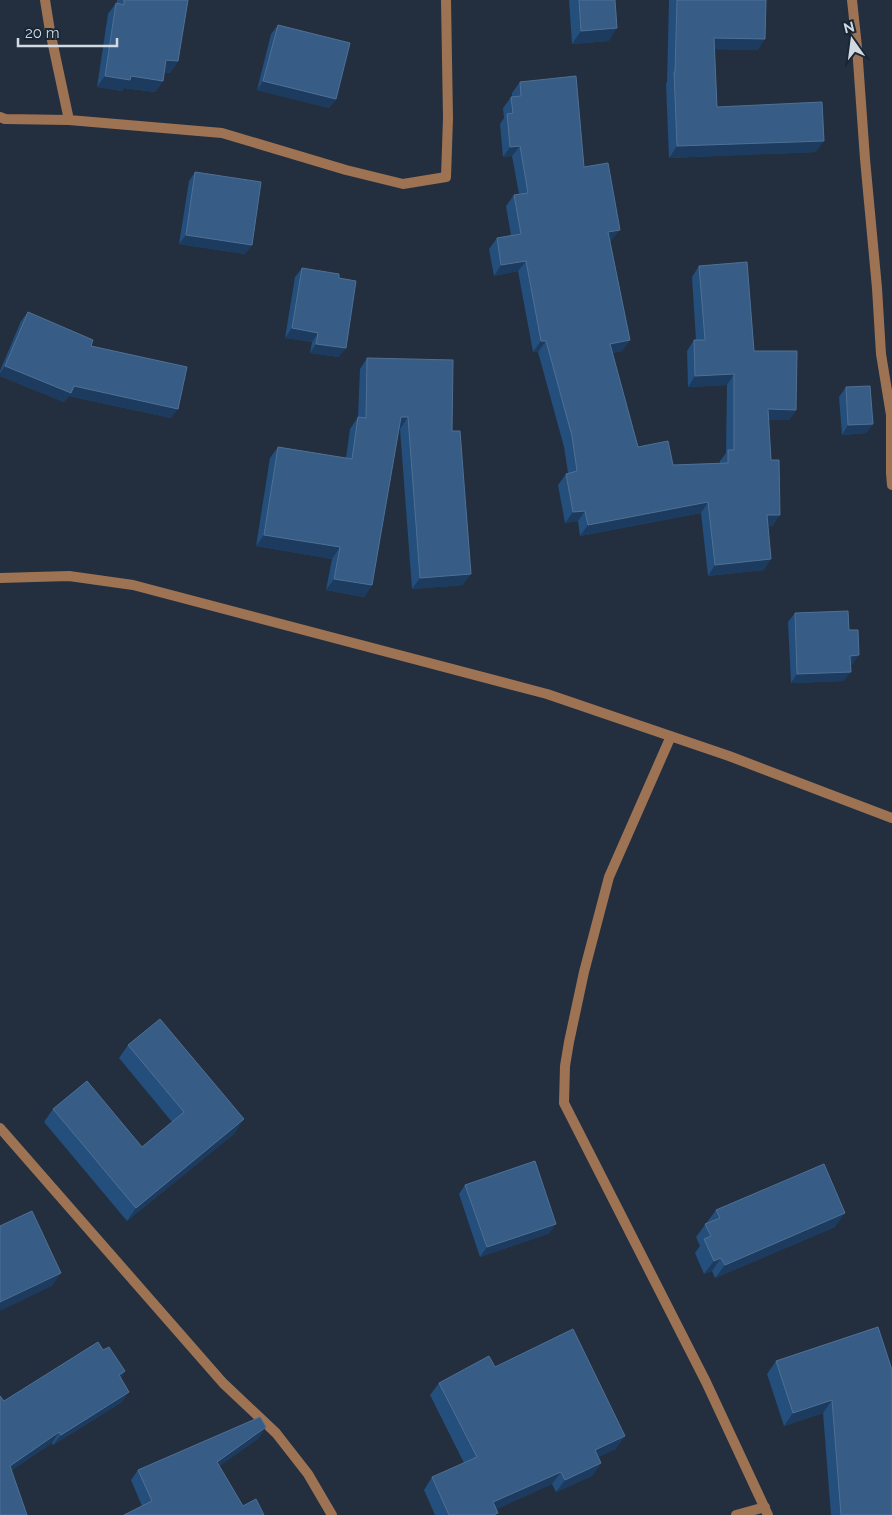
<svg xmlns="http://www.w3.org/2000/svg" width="892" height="1515" viewBox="0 0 892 1515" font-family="Raleway,sans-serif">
	<rect width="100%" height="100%" fill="#232f3e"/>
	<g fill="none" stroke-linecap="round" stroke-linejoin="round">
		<path stroke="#9e7354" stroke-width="10" d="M45,0L50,31L69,120
			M852,0L857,47L865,159L877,288L881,354L891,415V473L892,485
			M0,117L5,119L69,120L222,133L346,170L403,184L446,177L448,118L446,0
			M0,578L69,576L133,585L547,694L729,756L892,818
			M671,736L609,877L584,972L569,1042L565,1066L564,1103L706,1382L768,1515
			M0,1128L223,1383L276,1433L308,1474L332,1515
			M736,1515L765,1507"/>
	</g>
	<path fill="#244e7b" d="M117,0H188L178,61L170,73L164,72L163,81L155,92L124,88L122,91L97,87L108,14L116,3H117Z
		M569,0H615L609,41L572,44Z
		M669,0H766L758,50L714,49L717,107L816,152L669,158L666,84L667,82Z
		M278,25L336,99L329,108L257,90L271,34Z
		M520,82L584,167L612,240L610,241L630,340L622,351L612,353L638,447L673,465L720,463V461L726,453L727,385L688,387L687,351L694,340H696L692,277L699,266L754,351L796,410L789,420H769L773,526H768L764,570L708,576L701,513L580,536L578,521L565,523L558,485L566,474L568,473L564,447L538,352H533L518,271L494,276L489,249L497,238L511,235L506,206L514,195L519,194L512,156L503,157L500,124L504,118L503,108L511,97H512V93Z
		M195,172L252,245L245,254L179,244L189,181Z
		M302,268L339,278V357L310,353L312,342L285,338L295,277Z
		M28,312L91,346L171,418L69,396L64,402L0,376V371L21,321Z
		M367,358L452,431L463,585L412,589L400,429H399L372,585L364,597L326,590L332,559L256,546L270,458L278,447L346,458L350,429L358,417L360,369Z
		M846,387L873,424L866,433L842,435L839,397Z
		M795,613L849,630L853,664L850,665L844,681L791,683L788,622Z
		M128,1045L235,1133L127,1221L44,1122L53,1109L142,1147L172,1122L119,1058Z
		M465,1185L550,1233L480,1257L459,1194Z
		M716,1210L835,1227L715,1278L712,1271L704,1274L695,1253L700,1246L696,1237Z
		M878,1327L892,1515H831L823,1413L784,1426L767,1374L776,1361Z
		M495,1367L616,1449L598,1457L601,1463L592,1476L556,1492L552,1484L496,1509V1515H435L424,1490L432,1477L464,1463L430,1395L439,1383Z
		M125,1371L121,1378L122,1402L53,1445L52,1443L12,1470L0,1515L4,1401Z
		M259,1438L219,1466L243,1506H142L131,1480L138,1470Z"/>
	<path fill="#1c3b5e" d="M617,28L609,41L572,44L581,31Z
		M714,38L765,39L758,50L706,49Z
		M166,60L178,61L170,73L159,71Z
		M105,76H131L163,81L155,92L124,88L122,91L97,87Z
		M263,81L336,99L329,108L257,90Z
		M824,141L816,152L669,158L677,146Z
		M520,146L512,156L503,157L510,147Z
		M620,230L612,240L601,242L608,232Z
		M186,235L252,245L245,254L179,244Z
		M526,261L518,271L494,276L501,265Z
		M292,328L318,333L312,342L285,338Z
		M630,340L622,351L602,355L610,344Z
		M541,341H546L538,352H533Z
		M316,344L346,348L339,357L310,353Z
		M5,366L74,386L178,409L171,418L69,396L64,402L0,376V373Z
		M734,374L727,385L688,387L695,376Z
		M768,409L796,410L789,420H760Z
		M401,417H408L400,429L393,428Z
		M873,424L866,433L842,435L848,425Z
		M708,502L701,513L580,536L588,525Z
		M585,511L578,521L565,523L573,512Z
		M767,515H780L773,526H759Z
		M264,535L340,547L332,559L256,546Z
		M771,559L764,570L708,576L715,565Z
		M471,574L463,585L412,589L420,578Z
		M334,579L372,585L364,597L326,590Z
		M859,655L853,664L844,665L850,656Z
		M851,672L844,681L791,683L797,674Z
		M244,1119L235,1133L127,1221L136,1208Z
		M845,1213L835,1227L715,1278L725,1265Z
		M556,1224L550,1233L480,1257L487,1247Z
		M721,1258L712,1271L704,1274L714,1261Z
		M61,1273L52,1286L0,1311V1302Z
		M125,1371L118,1382L119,1375Z
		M129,1392L122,1402L53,1445L61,1435Z
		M832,1400L823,1413L784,1426L793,1413Z
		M266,1427L259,1438L210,1473L217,1462Z
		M59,1432L52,1443L3,1476L10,1466Z
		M625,1436L616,1449L586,1463L595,1450Z
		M601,1463L592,1476L556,1492L565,1480Z
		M561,1472L552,1484L484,1515L493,1502Z"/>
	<path fill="#375d86" stroke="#4f7095" d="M124,0H188L178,61L166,60L163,81L131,76L130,80L105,76L116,3L124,5Z
		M579,0H615L617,28L581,31Z
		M677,0H766L765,39L714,38L717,107L822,102L824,141L677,146L674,72H675Z
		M278,25L350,43L336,99L263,81Z
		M576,76L584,167L608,163L620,230L608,232L630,340L610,344L638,447L668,441L673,465L728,463V450H734V374L695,376L694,340H705L699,266L747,262L754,351H797L796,410L768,409L771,460H779L780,515H767L771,559L715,565L708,502L588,525L585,511L573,512L566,474L577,471L572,436L546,341H541L526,261L501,265L497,238L521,234L514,195L528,193L520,146L510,147L507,114L513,113L511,97L521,96L520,82Z
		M195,172L261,182L252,245L186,235Z
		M302,268L339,274V278L356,281L346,348L316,344L318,333L292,328Z
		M28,312L93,340L91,346L187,367L178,409L74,386L71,393L5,366Z
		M367,358L453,360L452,431H460L471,574L420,578L408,417H401L372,585L334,579L340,547L264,535L278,447L352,459L358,417L366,418Z
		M870,386L873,424L848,425L846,387Z
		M848,611L849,630H858L859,655L850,656L851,672L797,674L795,613Z
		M160,1019L244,1119L136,1208L53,1109L87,1081L142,1147L184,1112L128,1045Z
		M535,1161L556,1224L487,1247L465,1185Z
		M824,1164L845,1213L725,1265L721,1258L714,1261L704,1239L711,1236L705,1224L720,1218L716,1210Z
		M32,1211L61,1273L0,1302V1226Z
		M878,1327L892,1370V1515H841L832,1400L793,1413L776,1361Z
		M573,1329L625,1436L595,1450L601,1463L565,1480L561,1472L493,1502L498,1513L493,1515H449L432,1477L477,1457L439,1383L489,1356L495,1367Z
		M98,1342L103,1350L109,1347L125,1371L119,1375L129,1392L61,1435L59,1432L10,1466L27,1515H0V1396L4,1401Z
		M260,1417L266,1427L217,1462L243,1506L256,1499L264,1515H124L152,1501L138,1470Z"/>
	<g transform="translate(852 40) rotate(346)" stroke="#192634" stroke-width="4" paint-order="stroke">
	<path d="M0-4L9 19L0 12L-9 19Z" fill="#d1dae3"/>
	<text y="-8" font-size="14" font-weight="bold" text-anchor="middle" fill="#d1dae3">N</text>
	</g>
	<path d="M18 38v8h99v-8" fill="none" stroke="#d1dae3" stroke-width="2.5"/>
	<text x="25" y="38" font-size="15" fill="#d1dae3" stroke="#192634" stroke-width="4" paint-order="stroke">20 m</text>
</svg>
